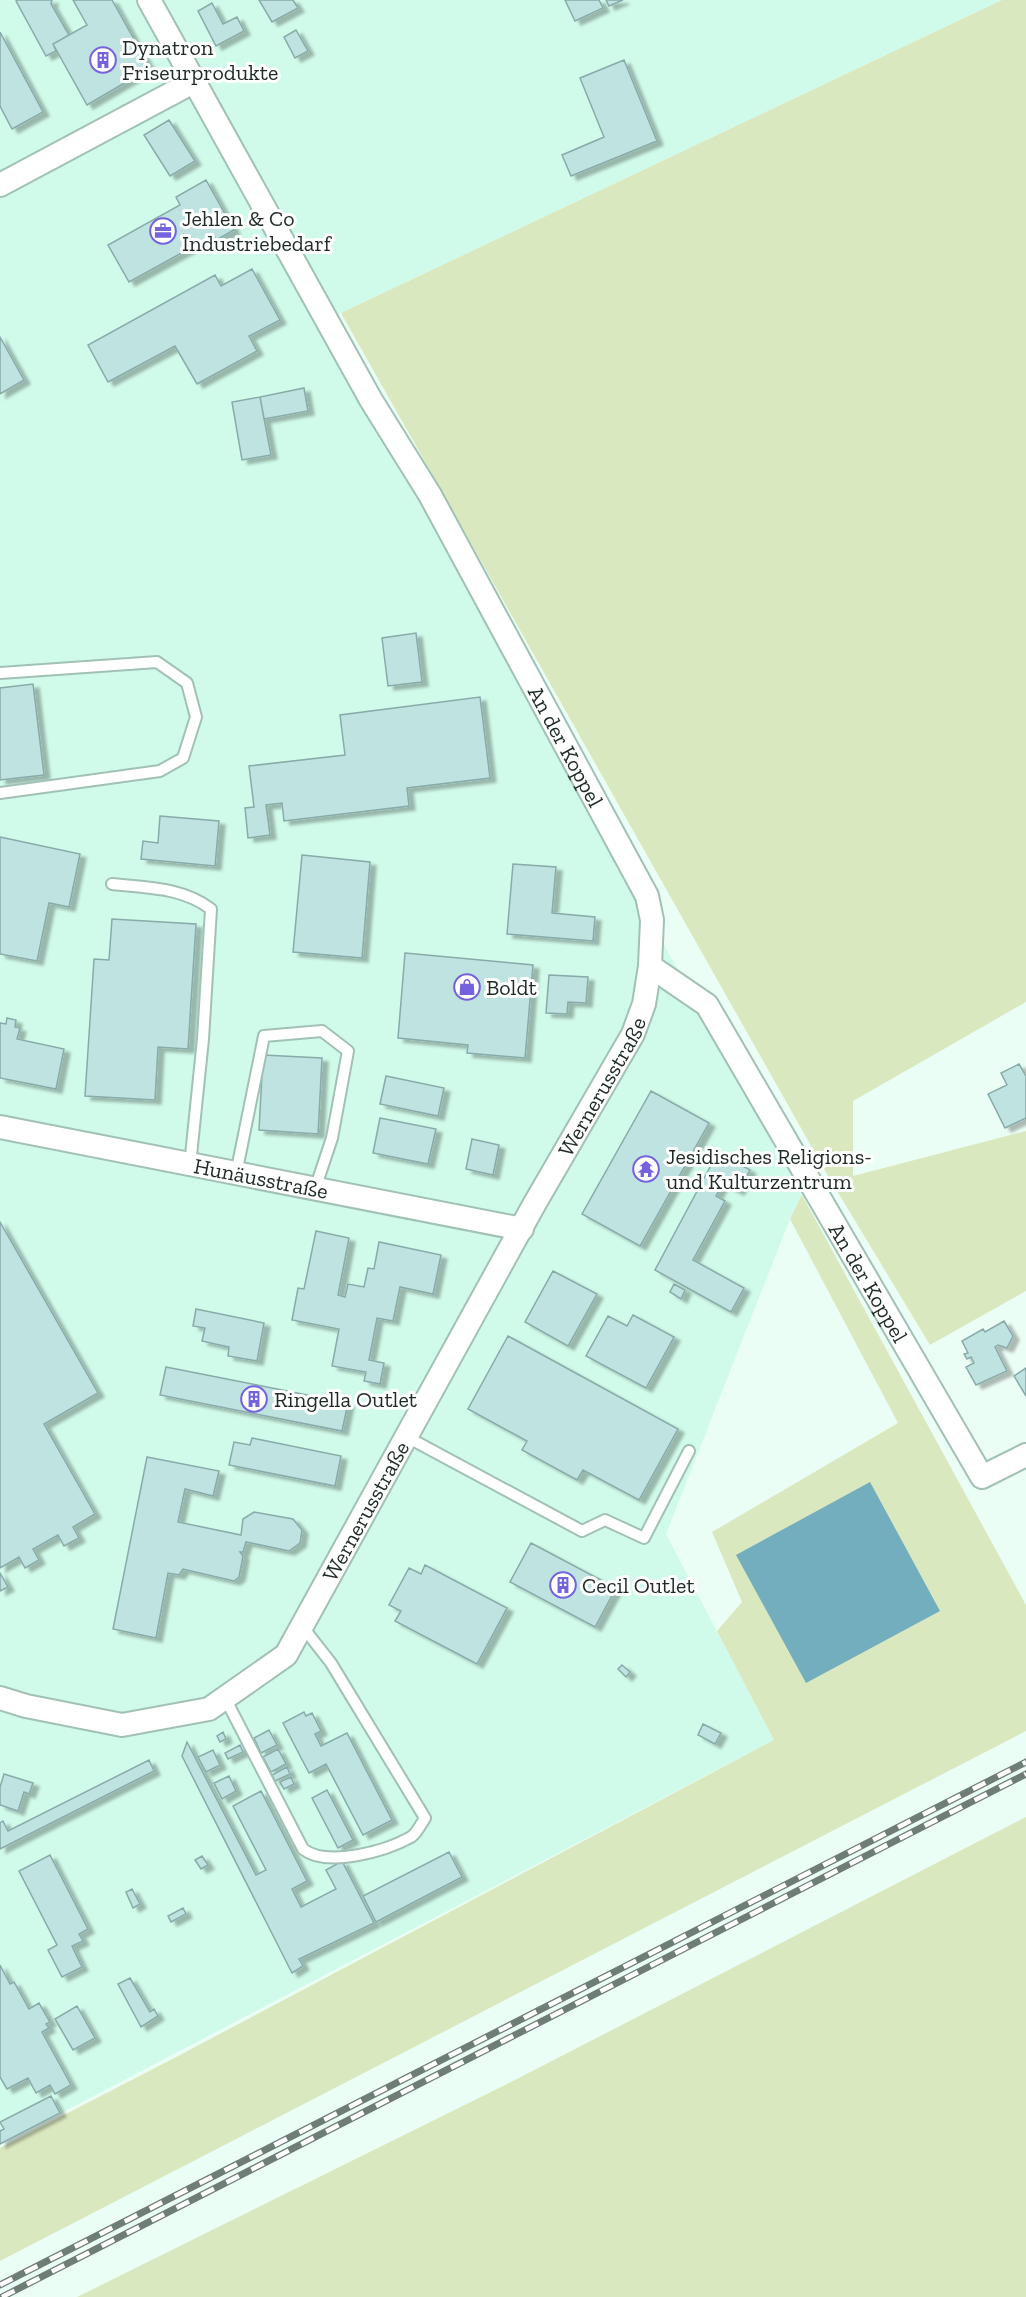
<svg xmlns="http://www.w3.org/2000/svg" width="1026" height="2297" viewBox="0 0 1026 2297" font-family="'Zilla Slab',serif">
	<defs>
		<filter id="shadow"><feDropShadow dx="6" dy="4" stdDeviation="1.5" flood-color="#0004"/></filter>
	</defs>
	<rect width="100%" height="100%" fill="#ebfef6"/>
	<path fill="#d0fae9" d="M0,0H1002L341,313L319,319L802,1195L790,1219L666,1534L774,1740L0,2145Z"/>
	<path fill="#dae8bf" d="M1002,0H1026V1002L853,1101V1176L1026,1131V1291L930,1345L828,1176L341,313Z
		M802,1195L1026,1605V1731L0,2261V2148L180,2055L774,1740L717,1631L742,1602L712,1532L898,1423L790,1219Z
		M1026,1817V2297H77L507,2084Z"/>
	<path fill="#72aebe" d="M870,1482L940,1611L806,1683L736,1555Z"/>
	<path fill="#bfe3e1" stroke="#88aba9" stroke-width="1.5" filter="url(#shadow)" d="M18,0H52L51,4L69,35L53,44L56,51L46,56L16,1Z
		M73,0H112L150,68L87,105L53,44L87,25Z
		M259,0H293L298,8L272,22Z
		M565,0H599L603,8L575,21Z
		M606,0H623L609,6Z
		M212,3L223,24L237,17L244,31L216,46L198,11Z
		M296,30L308,51L295,58L284,37Z
		M0,32L43,112L12,129L0,106Z
		M624,60L657,141L571,176L562,155L604,137L580,78Z
		M169,120L195,161L170,176L144,135Z
		M206,180L234,230L216,240L214,235L129,282L108,245L180,205L176,197Z
		M252,269L280,320L249,336L257,351L197,384L175,346L108,382L88,345L215,275L221,286Z
		M0,337L24,380L0,394Z
		M304,388L308,411L264,419L260,397Z
		M260,397L271,455L242,460L232,402Z
		M416,633L422,682L388,686L382,638Z
		M33,684L44,775L0,780V688Z
		M480,697L490,778L407,788L409,806L284,821L282,803L266,805L270,835L248,838L245,808L254,807L249,766L345,755L340,715Z
		M160,816L219,821L215,866L141,859L143,841L158,843Z
		M0,837L80,854L69,907L49,903L37,961L0,954Z
		M302,855L370,862L362,958L293,952Z
		M513,864L556,867L552,913L595,917L593,941L507,934Z
		M112,919L196,924L188,1049L158,1047L155,1100L85,1096L94,959L109,960Z
		M405,953L533,965L525,1058L467,1053L468,1045L398,1038Z
		M549,975L588,977L586,1003L568,1002L567,1014L546,1013Z
		M7,1018L16,1020L15,1027L20,1028L17,1039L64,1049L56,1089L0,1078V1023L6,1024Z
		M263,1055L322,1058L318,1134L259,1130Z
		M1019,1064L1026,1076V1118L1005,1128L988,1094L1007,1085L1001,1073Z
		M386,1076L444,1088L438,1116L380,1104Z
		M651,1091L709,1123L640,1246L582,1214Z
		M380,1118L436,1129L428,1164L373,1153Z
		M472,1139L499,1145L493,1175L466,1169Z
		M718,1152L750,1170L738,1191L723,1183L716,1196L725,1201L693,1260L744,1288L731,1312L655,1270Z
		M0,1222L98,1393L44,1424L95,1514L73,1527L79,1538L64,1546L58,1535L33,1549L39,1560L25,1568L19,1557L0,1568Z
		M316,1231L349,1238L338,1295L345,1297L348,1284L364,1287L368,1268L374,1269L379,1242L441,1255L433,1294L400,1287L393,1321L377,1318L369,1360L384,1363L380,1384L364,1381L366,1372L332,1366L339,1329L292,1320L298,1288L304,1289Z
		M553,1271L597,1294L568,1346L525,1322Z
		M674,1284L685,1290L681,1299L670,1292Z
		M196,1309L264,1323L257,1361L228,1356L229,1347L202,1341L205,1328L193,1326Z
		M633,1315L674,1337L646,1388L586,1356L608,1316L627,1326Z
		M1004,1321L1013,1336L1007,1348L998,1345L995,1347L1007,1371L976,1385L966,1367L974,1363L971,1357L967,1359L964,1354L968,1353L962,1341L983,1329L985,1332Z
		M508,1336L678,1429L639,1500L583,1470L577,1480L522,1450L527,1441L468,1409Z
		M166,1367L348,1403L342,1431L160,1395Z
		M1026,1368V1396L1014,1376Z
		M252,1438L341,1456L335,1486L229,1465L234,1442L250,1445Z
		M147,1457L219,1471L213,1496L185,1489L178,1522L241,1535L243,1519L254,1512L293,1519L302,1530L300,1543L289,1551L246,1542L243,1552H240L243,1556L239,1577L234,1581L183,1569L179,1575L168,1573L156,1638L113,1629Z
		M531,1543L616,1588L595,1627L510,1582Z
		M425,1565L507,1608L477,1664L395,1621L401,1611L389,1605L409,1568L421,1574Z
		M0,1573L8,1587L0,1591Z
		M622,1665L630,1672L626,1677L618,1669Z
		M304,1712L306,1716L312,1713L321,1731L315,1734L321,1746L347,1733L392,1820L363,1835L326,1764L309,1773L283,1723Z
		M703,1724L721,1733L715,1744L698,1735Z
		M269,1730L277,1745L261,1753L254,1738Z
		M223,1732L226,1739L220,1742L217,1736Z
		M187,1742L256,1875L266,1870L233,1806L261,1791L307,1881L292,1889L301,1907L336,1889L326,1870L342,1861L374,1923L299,1959L303,1966L292,1973L182,1756Z
		M240,1745L243,1752L228,1759L225,1753Z
		M278,1749L286,1764L271,1772L263,1757Z
		M213,1750L220,1765L206,1772L198,1757Z
		M149,1760L154,1771L0,1849V1823L3,1821L8,1831Z
		M287,1767L290,1774L275,1781L272,1775Z
		M4,1774L33,1783L29,1794L24,1792L18,1811L0,1805V1787Z
		M229,1776L236,1791L222,1799L214,1783Z
		M291,1777L294,1784L284,1789L280,1782Z
		M327,1790L353,1840L338,1848L312,1798Z
		M449,1852L462,1877L376,1922L363,1896Z
		M50,1855L88,1929L79,1934L83,1941L72,1946L82,1967L62,1977L48,1950L57,1945L19,1871Z
		M202,1856L208,1865L201,1869L195,1860Z
		M132,1889L140,1904L133,1908L126,1892Z
		M183,1908L186,1914L171,1922L168,1916Z
		M0,1965L10,1984L14,1982L29,2009L39,2003L50,2022L46,2024L49,2028L42,2032L71,2085L55,2094L50,2085L36,2093L28,2078L7,2089L0,2077Z
		M130,1978L150,2012L154,2009L158,2016L141,2027L118,1984Z
		M77,2006L95,2038L73,2050L55,2019Z
		M51,2096L60,2113L0,2144V2131L4,2129L0,2122Z"/>
	<g fill="none" stroke-linecap="round" stroke-linejoin="round">
		<g stroke="#a2c1b5" stroke-width="14">
			<path id="service" d="M0,673L157,662L187,683L196,717L183,758L160,771L0,793
				M112,884C147,888 182,887 211,909L203,1039L190,1165
				M236,1174L264,1036L322,1031L348,1051L332,1138L315,1189
				M407,1437L582,1531L605,1520L644,1538L689,1451
				M225,1698L303,1849C327,1868 386,1851 411,1837C417,1833 421,1824 425,1818L331,1663L302,1626"/>
		</g>
		<g stroke="#a2c1b5" stroke-width="26">
			<g id="minor">
				<path id="s1" d="M149,0L371,400L430,495L647,896L652,920L650,966L707,1005L982,1477L1026,1455"/>
				<path d="M0,185L195,81"/>
				<path id="s2" d="M0,1127L522,1229"/>
				<path id="s3" d="M0,1698L26,1706L122,1725L209,1709L286,1655L535,1203L633,1034L644,1004L650,966"/>
			</g>
		</g>
		<use href="#service" stroke="#fff" stroke-width="10"/>
		<use href="#minor" stroke="#fff" stroke-width="22"/>
		<g stroke="#6f7d77" stroke-width="7">
			<path id="rail" d="M0,2285L1026,1762
				M2,2297L1026,1774"/>
		</g>
		<use href="#rail" stroke="#fff" stroke-width="4.5" stroke-dasharray="14" stroke-linecap="butt"/>
	</g>
	<defs>
		<g id="building-ring" transform="scale(1.35)"><circle r="9.5" fill="#fff" stroke="#7563de" stroke-width="1.5"/><path d="M-4-6H4V6H1V3H-1V6H-4ZM-2.5-4.3h1.7v1.8h-1.7ZM.8-4.3h1.7v1.8H.8ZM-2.5-1h1.7V.8h-1.7ZM.8-1h1.7V.8H.8Z" fill="#7563de"/></g>
		<g id="office-ring" transform="scale(1.35)"><circle r="9.5" fill="#fff" stroke="#7563de" stroke-width="1.5"/><path d="M-6-3h4V-5.5h4V-3h4V5H-6ZM-1-4.5V-3h2v-1.5ZM-6 0V1H6V0Z" fill="#7563de"/></g>
		<g id="shop-ring" transform="scale(1.35)"><circle r="9.5" fill="#fff" stroke="#7563de" stroke-width="1.5"/><path d="M-5-2.5h2.3a2.7 3.5 0 0 1 5.4 0H5L5.5 6h-11ZM-1.5-2.5h3a1.5 2.3 0 0 0-3 0Z" fill="#7563de"/></g>
		<g id="temple-ring" transform="scale(1.35)"><circle r="9.5" fill="#fff" stroke="#7563de" stroke-width="1.5"/><path d="M0-6L5-2H3V0L6.5 2.5H4V6H1.5V3h-3V6H-4V2.5H-6.5L-3 0V-2H-5Z" fill="#7563de"/></g>
	</defs>
	<g fill-rule="evenodd">
		<use href="#building-ring" x="103" y="60"/>
		<use href="#office-ring" x="163" y="231"/>
		<use href="#shop-ring" x="467" y="987"/>
		<use href="#temple-ring" x="646" y="1169"/>
		<use href="#building-ring" x="254" y="1399"/>
		<use href="#building-ring" x="563" y="1585"/>
	</g>
	<g text-anchor="middle" dominant-baseline="central" stroke-width="6" stroke-linejoin="round" paint-order="stroke">
		<g font-size="22" fill="#1e2a25" stroke="#fff" text-anchor="start">
			<text x="122" y="47">Dynatron<tspan x="122" dy="25">Friseurprodukte</tspan></text>
			<text x="182" y="218">Jehlen &amp; Co<tspan x="182" dy="25">Industriebedarf</tspan></text>
			<text x="486" y="987">Boldt</text>
			<text x="666" y="1156">Jesidisches Religions-<tspan x="666" dy="25">und Kulturzentrum</tspan></text>
			<text x="274" y="1399">Ringella Outlet</text>
			<text x="582" y="1585">Cecil Outlet</text>
		</g>
		<g font-size="22" fill="#1e2a25" stroke="#fff">
			<text stroke="none"><textPath href="#s1" startOffset="855">An der Koppel</textPath></text>
			<text stroke="none"><textPath href="#s3" startOffset="958">Wernerusstraße</textPath></text>
			<text stroke="none"><textPath href="#s2" startOffset="266">Hunäusstraße</textPath></text>
			<text stroke="none"><textPath href="#s1" startOffset="1486">An der Koppel</textPath></text>
			<text stroke="none"><textPath href="#s3" startOffset="472">Wernerusstraße</textPath></text>
		</g>
	</g>
</svg>
